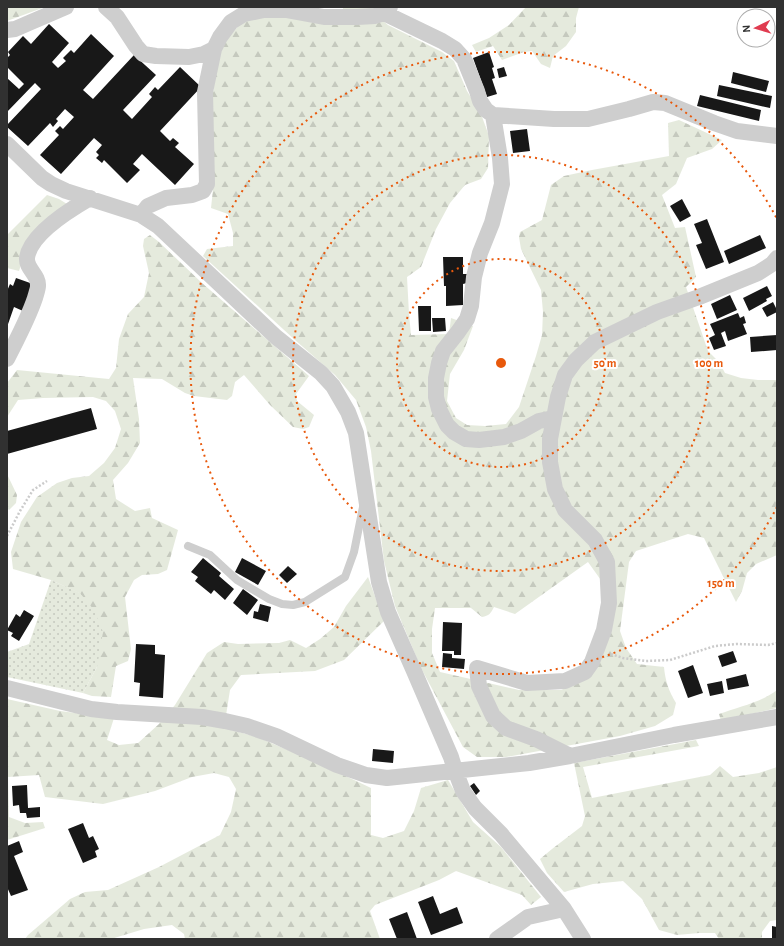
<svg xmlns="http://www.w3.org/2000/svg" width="784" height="946" viewBox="0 0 784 946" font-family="'Alegreya Sans',sans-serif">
	<defs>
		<pattern id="forest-firs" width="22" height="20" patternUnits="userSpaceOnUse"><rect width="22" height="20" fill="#e5eadd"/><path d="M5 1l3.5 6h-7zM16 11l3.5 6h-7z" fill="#c5c9be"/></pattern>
		<pattern id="park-dots" width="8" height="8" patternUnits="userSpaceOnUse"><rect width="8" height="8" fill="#e5eadd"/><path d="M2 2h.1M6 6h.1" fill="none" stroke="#c5c9be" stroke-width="1.8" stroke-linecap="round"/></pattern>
	</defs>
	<rect width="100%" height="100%" fill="#fff"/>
	<path fill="url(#forest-firs)" fill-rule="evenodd" d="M7,7H45L7,21Z
		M343,7H382V20L388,25L442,52L454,61L467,91L481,114L489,136L488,168L481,179L465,185L450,203L436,229L421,267L407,277L409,314L411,335L449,334L451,318L473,326L464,350L450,374L447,401L456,418L467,425L485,426L506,424L519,407L536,356L542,335L543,312L541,290L521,249L519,237L520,232L542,220L551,185L564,176L592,170L669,156L668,123L679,120L722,140L712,149L687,158L676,184L662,195L675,228L685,227L696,277L686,287L708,351L719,362L725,373L741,378L758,380H777V555L756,564L747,573L742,591L736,602L704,538L688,534L636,551L629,562L620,631L626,648L637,664L664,667C665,680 669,692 676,703L673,715L655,726L620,736L506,757H477L463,747L421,668L395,606L384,561L371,451L366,427L356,400L335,375L295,340L203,256L207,249L233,246V233L228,214L211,208L214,180L211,108L217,62L223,43L241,23L255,16L288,17L343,22ZM588,562L603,583L595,670L584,680L561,690H519L440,672L432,653V629L435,608H471L482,617C489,616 491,613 494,607L515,614Z
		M526,7H579L576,18V32L566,46L553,56L550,68L541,64L532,51L524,52L502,60L493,46L476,52L472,45L489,38L509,25Z
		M47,195L59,199L67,204L30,237L19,271L7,268V235Z
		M150,235L159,242L202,283L309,376L296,394L297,401L314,415L309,427L303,429L293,427L270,405L244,375L235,382L232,396L227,400L194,396L185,393L162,379L133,378L139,419L140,443L128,463L113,480L116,499L135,511L150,508L152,518L178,530L167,570L158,574L142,575L134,580L125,597L131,649L128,661L116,666L111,697L92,696L83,693L97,667L79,593L51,580L13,569L11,552L21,522L37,497L57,483L72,478L89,476L104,463L115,448L121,429L115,411L106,401L93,397L43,398L18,400L7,417V383L17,370L109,379L116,368L119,339L128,314L144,297L149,273L143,246L144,239Z
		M7,474L17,495L16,503L9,510L7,508Z
		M368,577L384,621L344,660L315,671L241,675L230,690L224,728L257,737L314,761L371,788V835L383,838L404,831L414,811L421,788L448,780L473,822L501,847L541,897L531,905L522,895L456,871L439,880L375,905L370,911L380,939H185L184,934L172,925L144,929L111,939H25L28,935L70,899L85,892L108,890L159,867L220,835L231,812L236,789L229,777L214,773L192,777L155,791L103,804L45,797L39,775L8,777L9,817L25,823L43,822L45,828L7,840V699L60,711L114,718L107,740L119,745L138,743L159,724L175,705L207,653L224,642L238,644L279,643L290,640L306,648L320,639L334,627L346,606Z
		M777,690V708L721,721L719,714C738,707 762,702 777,690Z
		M696,740L699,746L583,767L592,798L710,775L720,766L733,777L759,773L777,767V920L770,921L762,932V939H719L715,933H699L677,935L659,930L642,899L623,881L593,884L564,892L547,873L540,859L552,849L582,826L585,816L574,763Z"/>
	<path fill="url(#park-dots)" d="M51,580L80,593L94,610L103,632L97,667L83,693L7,677V652L29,644Z"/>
	<path fill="#181818" d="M49,24L69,43L52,62L58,68L66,61L63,58L71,50L74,53L91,34L114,56L83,90L93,99L134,55L156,75L123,110L132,119L152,97L149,94L155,87L158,90L180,67L201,87L160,131L170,141L173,138L179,143L175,147L194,164L175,185L142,154L133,164L140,170L127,183L104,160L102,163L96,158L99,155L96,152L102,145L94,138L61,174L40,155L59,135L55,131L60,126L63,129L74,117L65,109L56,119L58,121L53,127L50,123L28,146L7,127V125L41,89L35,83L7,112V78L19,89L24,84L7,67V58L10,55L8,52L23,36L31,44Z
		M489,52L494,67L492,68L495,78L492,79L497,94L487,97L473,58Z
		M504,67L507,76L499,78L497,69Z
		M733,72L769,81L766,92L731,83Z
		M719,85L772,96L770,108L717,96Z
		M700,95L761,110L759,121L697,106Z
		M527,129L530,151L513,153L510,131Z
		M682,199L691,216L680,222L670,206Z
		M707,219L724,262L706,269L696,245L702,243L694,224Z
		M760,235L766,248L729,264L724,251Z
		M443,257H463V274H467V283L463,284V305L446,306V286H444Z
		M16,278L33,284L23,311L14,307L7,327V291L10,284L13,286Z
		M767,286L772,296L766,299L767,301L749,311L743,298Z
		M730,295L737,310L717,319L711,304Z
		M773,302L777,310V312L767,317L762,308Z
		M418,306H431V331H419Z
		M738,313L740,318L744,316L746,323L743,324L747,334L728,341L725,331L721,333L726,346L714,350L709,338L715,335L710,324Z
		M432,318H445L446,331L433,332Z
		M777,335V350L751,352L750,337Z
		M91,408L97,429L7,454V431Z
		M203,558L221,573L219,576L234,589L225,600L214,590L211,594L195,581L198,577L191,572Z
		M242,558L266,571L258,585L235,572Z
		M288,566L297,574L287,583L279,575Z
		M243,589L258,600L247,615L233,603Z
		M260,604L271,607L268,622L253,618L254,611L258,612Z
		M24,610L34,616L19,641L11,636L13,633L7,630L16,614L20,617Z
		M443,622L462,623L461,655H454V651H442Z
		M136,644L155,645V654L165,655L163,698L139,696L140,683L134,682Z
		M733,651L737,662L722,667L718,656Z
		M443,653L452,654V658L465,659L464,669L442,667Z
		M693,665L703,693L688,698L678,671Z
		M746,674L749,686L728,690L726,679Z
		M722,681L724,693L710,696L707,684Z
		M373,749L394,751L393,763L372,761Z
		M474,783L480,791L476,795L470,786Z
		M27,785L28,808L40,807V817L27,818L26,813H20L19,805L13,806L12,786Z
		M83,823L89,838L93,836L99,849L95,851L97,857L83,863L68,829Z
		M19,841L23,852L14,856L28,890L11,896L7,887V846Z
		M433,896L440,914L457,907L463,923L431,935L418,902Z
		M407,912L417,939H397L389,919Z
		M772,926L777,927V939H772Z"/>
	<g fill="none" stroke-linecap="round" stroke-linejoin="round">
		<path stroke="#cbcbcb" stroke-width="2.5" stroke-dasharray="2 2" stroke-linecap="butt" d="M7,536L20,511L33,490L47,481
			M611,654L623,658L646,661L670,660L715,646L736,644L768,645L777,643"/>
		<path stroke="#cecece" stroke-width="8" d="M188,546L210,555L237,580L269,599L282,604L293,605L305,602L345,577L354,552L363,507"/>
		<path stroke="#cecece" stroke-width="16" d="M106,7L117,17L136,46L143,54L156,56L189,57L204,54L214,49
			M384,13L442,41L455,49L464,59L477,91L480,101L486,110L493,115L554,119H588L629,109L653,102L665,103L714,123L737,131L777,136
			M7,30L15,29L66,7
			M493,115L500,158L502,184L492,223L480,253L474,277L471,306L467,319L458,332L443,351L439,363L436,378V397L439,409L447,425L454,432L466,439L479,440L504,437L521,431L539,421L553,418
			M7,144L42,178L51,184L66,191L141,215L158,226L276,337L321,373L333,386L348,412L356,433L379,582L388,612L414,671L451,757L455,770L463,791L475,808L501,834L564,909L583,939
			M141,215L148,206L166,198L192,195L203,191L207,184L205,92L214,49L220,37L231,22L244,14L264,10H286L324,17H357L375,16L384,13L390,7
			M7,359C17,339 28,319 35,298C36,294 38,289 38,286C39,275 26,269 27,258C30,234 71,209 90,198
			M7,688L91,709L117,712L202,717L225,721L247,726L276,736L337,765L366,775L387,778L529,763L570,756L674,735L777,717
			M570,756L536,739L506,728L493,716L479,686L477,668L527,683L565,681L585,672L592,662L604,630L609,603L607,562L595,540L565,510L555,489L550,462V439L558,397L565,375L576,360L595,342L657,312L699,297L758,273L772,264L777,258
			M497,939L528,917L564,909"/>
	</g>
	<g fill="none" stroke="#e8590c" stroke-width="2" stroke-dasharray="2 4">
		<circle cx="501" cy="363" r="104"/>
		<circle cx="501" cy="363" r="208"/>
		<path d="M777 507A311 311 0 1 1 777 219"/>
	</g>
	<circle cx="501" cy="363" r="6" fill="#e8590c" stroke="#fff" stroke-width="2"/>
	<g font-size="12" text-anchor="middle" font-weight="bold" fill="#e8590c" stroke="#fff" stroke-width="4" stroke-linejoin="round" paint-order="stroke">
		<text x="605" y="367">50 m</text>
		<text x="709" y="367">100 m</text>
		<text x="721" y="587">150 m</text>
	</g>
	<rect width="784" height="946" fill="none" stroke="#313131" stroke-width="16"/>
	<g transform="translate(756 28) rotate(265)"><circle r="19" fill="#ffffff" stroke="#adadad"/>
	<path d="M0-3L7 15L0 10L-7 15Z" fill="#e03b50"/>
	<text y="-6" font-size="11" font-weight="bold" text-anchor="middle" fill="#313131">N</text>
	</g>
</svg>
